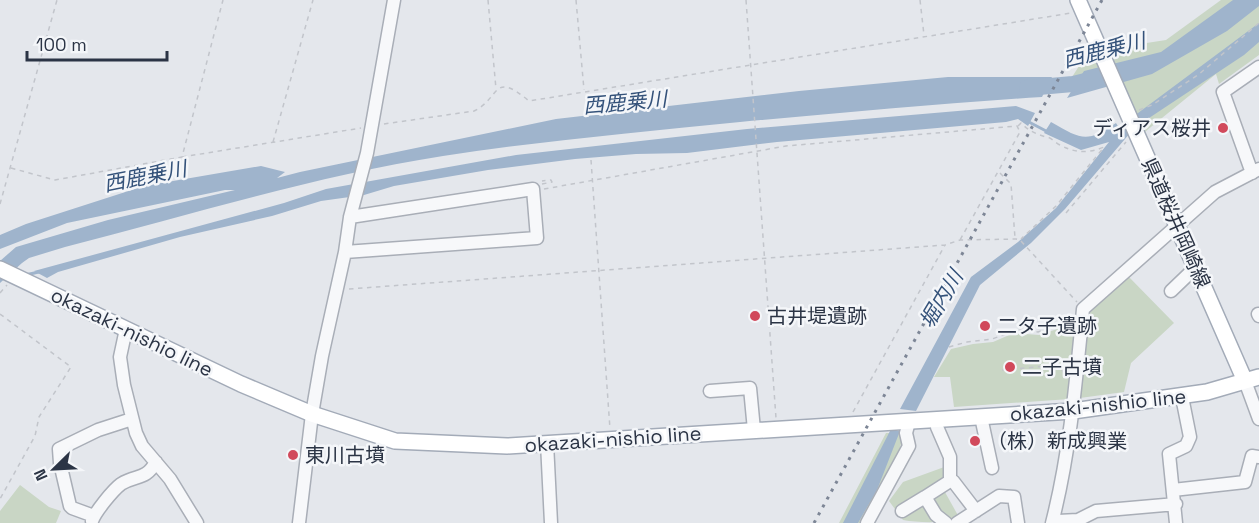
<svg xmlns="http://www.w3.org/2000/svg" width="1259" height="523" viewBox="0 0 1259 523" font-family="'Space Grotesk','Noto Sans JP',sans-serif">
	<rect width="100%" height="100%" fill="#e4e7ec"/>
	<path fill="#c9d6c5" d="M1221,0H1259V55L1219,84L1216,74L1135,140L1109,82L1065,88L1088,52L1166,40Z
		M1128,276L1174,323L1131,363L1124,392L1080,398L1088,312Z
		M1079,322L1070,399L954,407L950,377H934L951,349L973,344L993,342L1014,333L1039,335Z
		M886,433H904L897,458L862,523H839Z
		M947,466L948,480L941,485L960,519C944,523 919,523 903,520L889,501L903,482Z
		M20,485L49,507L61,511L56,523H0V511Z"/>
	<path fill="#9fb4cc" d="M1233,0H1259V6L1227,31L1152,74L1067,98L1084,71L1161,52Z
		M1259,23V42L1244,55L1140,124L1134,116Z
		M948,77H1052L1042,97C941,103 840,113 740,122C640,132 541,141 443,156C315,176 190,215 65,247L29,258L22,263L0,283V261L16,247L108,220L235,190H225L67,223L0,249V235L26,224L144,186L261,166L285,172L277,178L300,172L556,119L799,91Z
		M1016,106L1035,113L1028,126L1018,119L1006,122L777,142L687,153L636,154L575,159L488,170L394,186L364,195L321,201L272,216L180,237L58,272L47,278L34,271L284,203L326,189L516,155L747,129Z
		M1125,121L1131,132L1065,209L1031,243L980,285L916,411L900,409L971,277L1018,242L1056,208L1109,142L1081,150L1044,133L1051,122C1082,140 1087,143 1116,123L1119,128Z
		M890,431H900L877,490L858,523H843Z"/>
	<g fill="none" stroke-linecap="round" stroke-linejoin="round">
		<path stroke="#9fb4cc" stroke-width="3" d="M1027,121L1048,132
			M25,275L39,272"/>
		<path stroke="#9fb4cc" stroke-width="16" d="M1027,88L1073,84L1097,78"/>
		<g stroke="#a9aeb7" stroke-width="15">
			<path id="minor" d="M1252,173L1223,92L1259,67
				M345,252L537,238L533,189L350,217
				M1171,291L1195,268
				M1258,314L1259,316
				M126,329L120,357L124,385L136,433L142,446L170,479L197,523
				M1245,381L1259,419
				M710,391L750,388L754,430
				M981,417L992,468
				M938,420L937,427L950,457V481L925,497L936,515L946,523
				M547,443L551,523
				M950,481H953L976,511
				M1173,490L1245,482L1252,456L1259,457
				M902,511L925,497
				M94,516L72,508L70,506L60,463L59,449L98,430L132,419
				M92,521C95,512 113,490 121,484C137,474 145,481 156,462
				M299,523L312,414L322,356L345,252L350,217L367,153L394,0
				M867,523L909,446L906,433L909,422
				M957,523L999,496L1014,497L1018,523
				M1052,523C1070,453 1076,381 1083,309L1215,192L1259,169
				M1055,523L1058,521L1078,520L1096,511L1176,504
				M1176,523L1169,454L1186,446L1190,437L1182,397"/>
		</g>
		<g stroke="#a3abb8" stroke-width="18">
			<path id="major" d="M1078,0L1245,381
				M0,269L241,384L312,414L395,441L507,446L1073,411L1207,392L1259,377"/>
		</g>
		<path stroke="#c2c5cb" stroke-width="1.5" stroke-dasharray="4.5 4.5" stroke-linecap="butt" d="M488,0L496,89
			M576,0L584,90
			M746,0L776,418
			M920,0L924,35
			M1139,110L1152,105L1198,75L1259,23
			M384,124L474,111C501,98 492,70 529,101L1071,13
			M1018,126L1021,123C1029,131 1036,134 1046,137C1050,137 1054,141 1058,144C1074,153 1087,154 1104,147L1056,206L1021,239
			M273,142L313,0
			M182,157L361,128
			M591,160L610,429
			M11,168L55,180L182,157L223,0
			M1000,173L1011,184L1015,238
			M542,184L552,182L551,180L542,181
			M544,189L786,146L1017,126L1020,132L960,240
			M0,204L57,0
			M1066,213L1126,142
			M349,289L945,245L960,240L1016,239L1020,240L1077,302
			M0,293L7,285
			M0,314L71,367L39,417L35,436L0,499
			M949,347L967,342L992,339L1017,330L1038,332L1070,321
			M1002,370L1059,365L1065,375
			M853,412L945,245"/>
		<use href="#minor" stroke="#f7f8fa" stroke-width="12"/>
		<use href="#major" stroke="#fff" stroke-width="15"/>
		<path stroke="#7d8696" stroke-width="3" stroke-dasharray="3 6" stroke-linecap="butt" d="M814,523L1102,0"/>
	</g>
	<g fill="#d1495b" stroke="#f4f6f9" stroke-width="2">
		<circle cx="1223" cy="128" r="6"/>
		<circle cx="755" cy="316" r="6"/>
		<circle cx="985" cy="326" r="6"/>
		<circle cx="1010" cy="367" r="6"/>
		<circle cx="975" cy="441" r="6"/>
		<circle cx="293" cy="455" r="6"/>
	</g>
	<g text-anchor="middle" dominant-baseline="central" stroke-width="5" stroke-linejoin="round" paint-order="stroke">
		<g font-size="20" fill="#2b3445" stroke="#f4f6f9" text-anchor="start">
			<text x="1211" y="128" text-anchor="end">ディアス桜井</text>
			<text x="767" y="316">古井堤遺跡</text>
			<text x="997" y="326">二タ子遺跡</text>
			<text x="1022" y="367">二子古墳</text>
			<text x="987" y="441">（株）新成興業</text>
			<text x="305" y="455">東川古墳</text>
		</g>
		<g font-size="20" fill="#2b3445" stroke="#f4f6f9">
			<text transform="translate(1176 223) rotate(66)">県道桜井岡崎線</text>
			<text transform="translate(132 332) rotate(26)">okazaki-nishio line</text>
			<text transform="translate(1098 405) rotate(-6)">okazaki-nishio line</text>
			<text transform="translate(613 439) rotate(-4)">okazaki-nishio line</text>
		</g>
		<g font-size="21" font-style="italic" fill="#34527a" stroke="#f4f6f9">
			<text transform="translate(1104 50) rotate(-14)">西鹿乗川</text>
			<text transform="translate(625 102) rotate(-5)">西鹿乗川</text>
			<text transform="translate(145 176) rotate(-11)">西鹿乗川</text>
			<text transform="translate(941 299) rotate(-59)">堀内川</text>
		</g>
	</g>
	<g transform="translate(54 469) rotate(246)" stroke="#f4f6f9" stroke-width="4.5" paint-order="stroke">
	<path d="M0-4.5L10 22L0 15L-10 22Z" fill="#2b3445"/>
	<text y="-9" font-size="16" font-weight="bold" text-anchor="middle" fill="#2b3445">N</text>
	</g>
	<path d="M27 51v9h140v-9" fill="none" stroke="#2b3445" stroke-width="3"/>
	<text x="36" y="51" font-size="18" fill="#2b3445" stroke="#f4f6f9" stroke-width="4.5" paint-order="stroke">100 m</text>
</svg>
